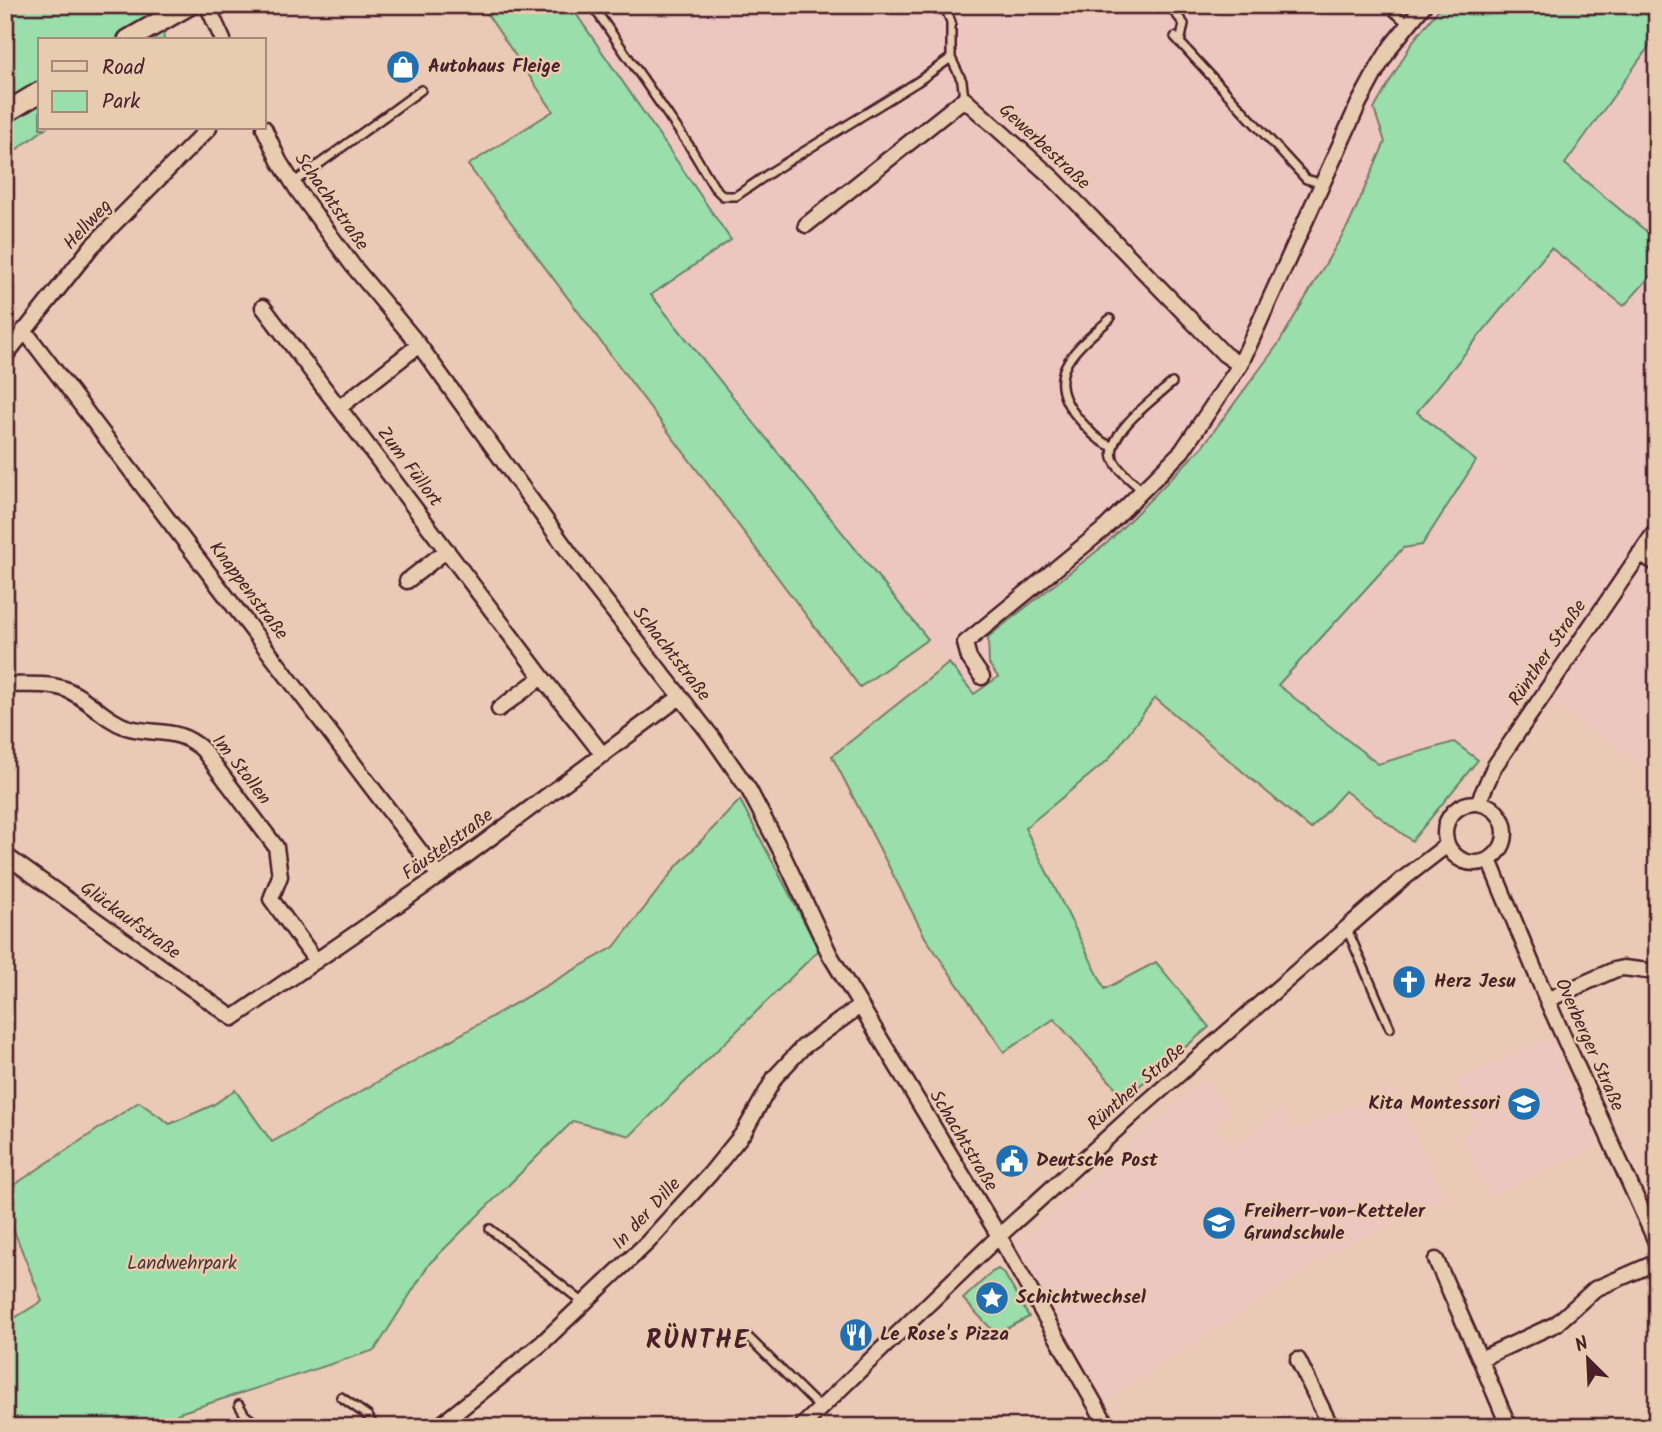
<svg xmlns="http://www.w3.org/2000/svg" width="1662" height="1432" viewBox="0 0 1662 1432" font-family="Kalam,sans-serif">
	<rect width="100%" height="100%" fill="#ebc9b7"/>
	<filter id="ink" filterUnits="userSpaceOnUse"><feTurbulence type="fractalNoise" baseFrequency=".0143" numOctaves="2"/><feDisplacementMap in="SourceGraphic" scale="14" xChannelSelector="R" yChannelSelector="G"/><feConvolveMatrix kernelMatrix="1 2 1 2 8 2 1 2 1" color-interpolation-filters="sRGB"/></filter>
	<g filter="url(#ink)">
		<path fill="#eec6c0" d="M571,5H1442L1413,41L1374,109L1385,142L1350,222L1279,343L1202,447L1107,543L999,676L974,694L886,590L651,295L731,240Z
			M1657,35V240L1565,165Z
			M1551,247L1624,306L1657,269V774L1554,704L1529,692L1478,760L1454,742L1378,764L1278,686L1403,548L1422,545L1475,462L1417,412Z
			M1549,1039L1598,1146L1490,1196L1462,1135L1479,1127L1458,1081Z
			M1204,1081L1231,1112L1214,1128L1234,1150L1282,1107L1293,1133L1393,1088L1446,1198L1336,1250L1107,1400L1016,1248Z"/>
		<path fill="#99deab" stroke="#727e6b" stroke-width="2" d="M5,5H160L164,40H40V128H46L5,158Z
			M481,5H570L731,240L651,295L928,639L860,687L468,165L553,111Z
			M1442,5H1657V35L1565,164L1657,240V269L1624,306L1551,248L1417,412L1476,461L1422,545L1403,548L1278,685L1378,764L1454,742L1478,760L1412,841L1345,791L1311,829L1155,698L1108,760L1025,828L1105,989L1156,962L1209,1027L1125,1098L1054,1019L1004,1052L925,937L832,756L949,663L974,694L998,677L989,664L988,637L1107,543L1202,447L1279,343L1350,222L1385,142L1374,109L1413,41Z
			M740,800L819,950L630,1136L573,1121L430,1263L375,1350L179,1413L159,1427H5V1324L42,1301L5,1208V1191L139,1102L170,1124L213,1105L235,1090L272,1142L614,947L677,866Z
			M998,1269L1004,1273L1029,1317L996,1334L963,1299L992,1272Z"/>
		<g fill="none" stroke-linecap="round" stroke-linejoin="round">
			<g stroke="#4a1f2b" stroke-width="12">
				<path id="lane" d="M592,5L690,147L714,187L723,196H736L774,170L917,82L951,58
					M944,5L951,22V58L962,81L964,99
					M1169,5L1184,24L1180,43
					M1386,5L1408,24
					M1175,37L1306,179L1323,184
					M293,183L421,90
					M1110,319C1076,349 1039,375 1079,419C1089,430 1097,441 1111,446
					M1142,490C1133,482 1116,469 1113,458C1106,433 1155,398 1172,383
					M1347,929L1390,1028
					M490,1229L585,1304
					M747,1336L820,1408
					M341,1397L368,1416L374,1427
					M239,1405L245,1415L261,1427"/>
			</g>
			<g stroke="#4a1f2b" stroke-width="19">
				<path id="street" d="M207,5L223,40
					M264,128L279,161L298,191L353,266L419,345L592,584L712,737L749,790L781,851L830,955L999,1236L1108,1427
					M806,225L964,99L1054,179L1224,354L1240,365
					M263,307L542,677L603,755
					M24,330L439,876
					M5,356L92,246L209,128
					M340,407L419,345
					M1640,553L1657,564
					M407,581L447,550
					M982,677L969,658L965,643L1104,529L1182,451L1240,365L1359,103L1379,66L1392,45L1424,5
					M5,685C24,685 48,683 65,689C87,697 103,719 126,727C155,736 178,726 203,750L276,847L280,876L271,899L316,961
					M499,709L542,677
					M1445 833a30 30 0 1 1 60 0a30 30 0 1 1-60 0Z
					M1478,803L1494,767L1657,529
					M5,855L233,1018L439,876L680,697
					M1489,860L1547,1000L1657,1244
					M1547,1000L1614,970L1623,968L1657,972
					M1436,1260L1480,1359L1556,1324L1595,1289L1657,1262
					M1480,1359L1509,1427
					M1298,1360L1331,1427
					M438,1427L541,1344L648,1242L710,1174L744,1132L775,1077L803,1047L860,1006
					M801,1427L999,1236L1138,1110L1403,879L1447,845"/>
			</g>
			<g stroke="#4a1f2b" stroke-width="24">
				<path id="secondary" d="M128,40L189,5
					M5,113L40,92"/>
			</g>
			<use href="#lane" stroke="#e8ccaf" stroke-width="7"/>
			<use href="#street" stroke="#e8ccaf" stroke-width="14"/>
			<use href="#secondary" stroke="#e8ccaf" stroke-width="19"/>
		</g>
	</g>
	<defs>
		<g id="shop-disc" transform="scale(1.75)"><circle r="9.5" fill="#1f6fb2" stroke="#e8ccaf"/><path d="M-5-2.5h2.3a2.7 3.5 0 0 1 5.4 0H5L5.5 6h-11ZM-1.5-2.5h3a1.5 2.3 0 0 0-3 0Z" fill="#fff"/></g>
		<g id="church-disc" transform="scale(1.75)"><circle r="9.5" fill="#1f6fb2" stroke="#e8ccaf"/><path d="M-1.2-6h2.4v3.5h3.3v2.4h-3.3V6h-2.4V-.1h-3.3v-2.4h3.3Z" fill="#fff"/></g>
		<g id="school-disc" transform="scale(1.75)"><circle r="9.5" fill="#1f6fb2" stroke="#e8ccaf"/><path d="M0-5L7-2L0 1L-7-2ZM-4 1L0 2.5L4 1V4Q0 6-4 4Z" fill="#fff"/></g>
		<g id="civic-disc" transform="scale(1.75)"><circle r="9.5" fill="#1f6fb2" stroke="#e8ccaf"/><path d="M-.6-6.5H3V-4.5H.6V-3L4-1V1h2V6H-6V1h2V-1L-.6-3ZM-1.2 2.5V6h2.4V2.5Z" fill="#fff"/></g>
		<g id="sight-disc" transform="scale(1.75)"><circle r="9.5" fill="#1f6fb2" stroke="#e8ccaf"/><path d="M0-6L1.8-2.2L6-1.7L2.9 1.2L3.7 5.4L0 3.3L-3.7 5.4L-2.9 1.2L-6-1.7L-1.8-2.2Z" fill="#fff"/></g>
		<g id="restaurant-disc" transform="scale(1.75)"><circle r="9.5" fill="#1f6fb2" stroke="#e8ccaf"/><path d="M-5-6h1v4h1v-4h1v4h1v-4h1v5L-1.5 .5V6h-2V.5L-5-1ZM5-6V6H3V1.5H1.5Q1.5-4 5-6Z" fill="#fff"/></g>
	</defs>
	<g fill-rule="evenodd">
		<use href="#shop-disc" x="403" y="67"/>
		<use href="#church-disc" x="1409" y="982"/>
		<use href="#school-disc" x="1524" y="1104"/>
		<use href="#civic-disc" x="1012" y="1161"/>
		<use href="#school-disc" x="1219" y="1223"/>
		<use href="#sight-disc" x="992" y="1298"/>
		<use href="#restaurant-disc" x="856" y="1335"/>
	</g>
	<g text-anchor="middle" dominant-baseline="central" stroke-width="5" stroke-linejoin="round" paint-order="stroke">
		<g font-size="19" font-weight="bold" fill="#4a1f2b" stroke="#e8ccaf" text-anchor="start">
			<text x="428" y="67">Autohaus Fleige</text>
			<text x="1434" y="982">Herz Jesu</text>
			<text x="1500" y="1104" text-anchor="end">Kita Montessori</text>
			<text x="1036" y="1161">Deutsche Post</text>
			<text x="1244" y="1212">Freiherr-von-Ketteler<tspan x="1244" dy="22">Grundschule</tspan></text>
			<text x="1016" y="1298">Schichtwechsel</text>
			<text x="880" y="1335">Le Rose's Pizza</text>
		</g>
		<g font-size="19" fill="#4a1f2b" stroke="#e8ccaf">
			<text transform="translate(1044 147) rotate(43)">Gewerbestraße</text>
			<text transform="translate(331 202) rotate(55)">Schachtstraße</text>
			<text transform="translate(88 225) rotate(-47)">Hellweg</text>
			<text transform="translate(409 467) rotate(53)">Zum Füllort</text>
			<text transform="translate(248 591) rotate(53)">Knappenstraße</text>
			<text transform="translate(1548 653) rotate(-56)">Rünther Straße</text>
			<text transform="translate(671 654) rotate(52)">Schachtstraße</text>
			<text transform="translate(241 770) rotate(52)">Im Stollen</text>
			<text transform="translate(448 845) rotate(-36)">Fäustelstraße</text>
			<text transform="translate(130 921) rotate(36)">Glückaufstraße</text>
			<text transform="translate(1589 1045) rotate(66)">Overberger Straße</text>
			<text transform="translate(1137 1087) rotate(-41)">Rünther Straße</text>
			<text transform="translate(963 1141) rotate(59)">Schachtstraße</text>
			<text transform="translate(647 1214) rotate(-47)">In der Dille</text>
		</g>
		<g font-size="19" fill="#523238" stroke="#e8ccaf">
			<text x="182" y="1264">Landwehrpark</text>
		</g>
		<g font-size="26" font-weight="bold" letter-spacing="2" fill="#4a1f2b" stroke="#e8ccaf">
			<text x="698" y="1341">RÜNTHE</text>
		</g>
	</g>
	<rect width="1662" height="1432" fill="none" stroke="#e8ccaf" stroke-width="28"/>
	<rect x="14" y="14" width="1634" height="1404" fill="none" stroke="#4a1f2b" stroke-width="2.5" filter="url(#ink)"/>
	<rect x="38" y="38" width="228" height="91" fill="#e8ccaf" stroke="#a9877a" stroke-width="2"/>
	<rect x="52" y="61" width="35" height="10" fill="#e8ccaf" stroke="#a9877a" stroke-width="2"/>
	<text x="102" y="74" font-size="21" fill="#4a1f2b">Road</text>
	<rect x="52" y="91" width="35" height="21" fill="#99deab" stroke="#a9877a" stroke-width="2"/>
	<text x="102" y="108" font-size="21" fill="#4a1f2b">Park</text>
	<g transform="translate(1588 1359) rotate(336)" stroke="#e8ccaf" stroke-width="5" paint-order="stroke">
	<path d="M0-5L12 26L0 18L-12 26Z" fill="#4a1f2b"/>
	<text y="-10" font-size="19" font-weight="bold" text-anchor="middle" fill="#4a1f2b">N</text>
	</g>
</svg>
